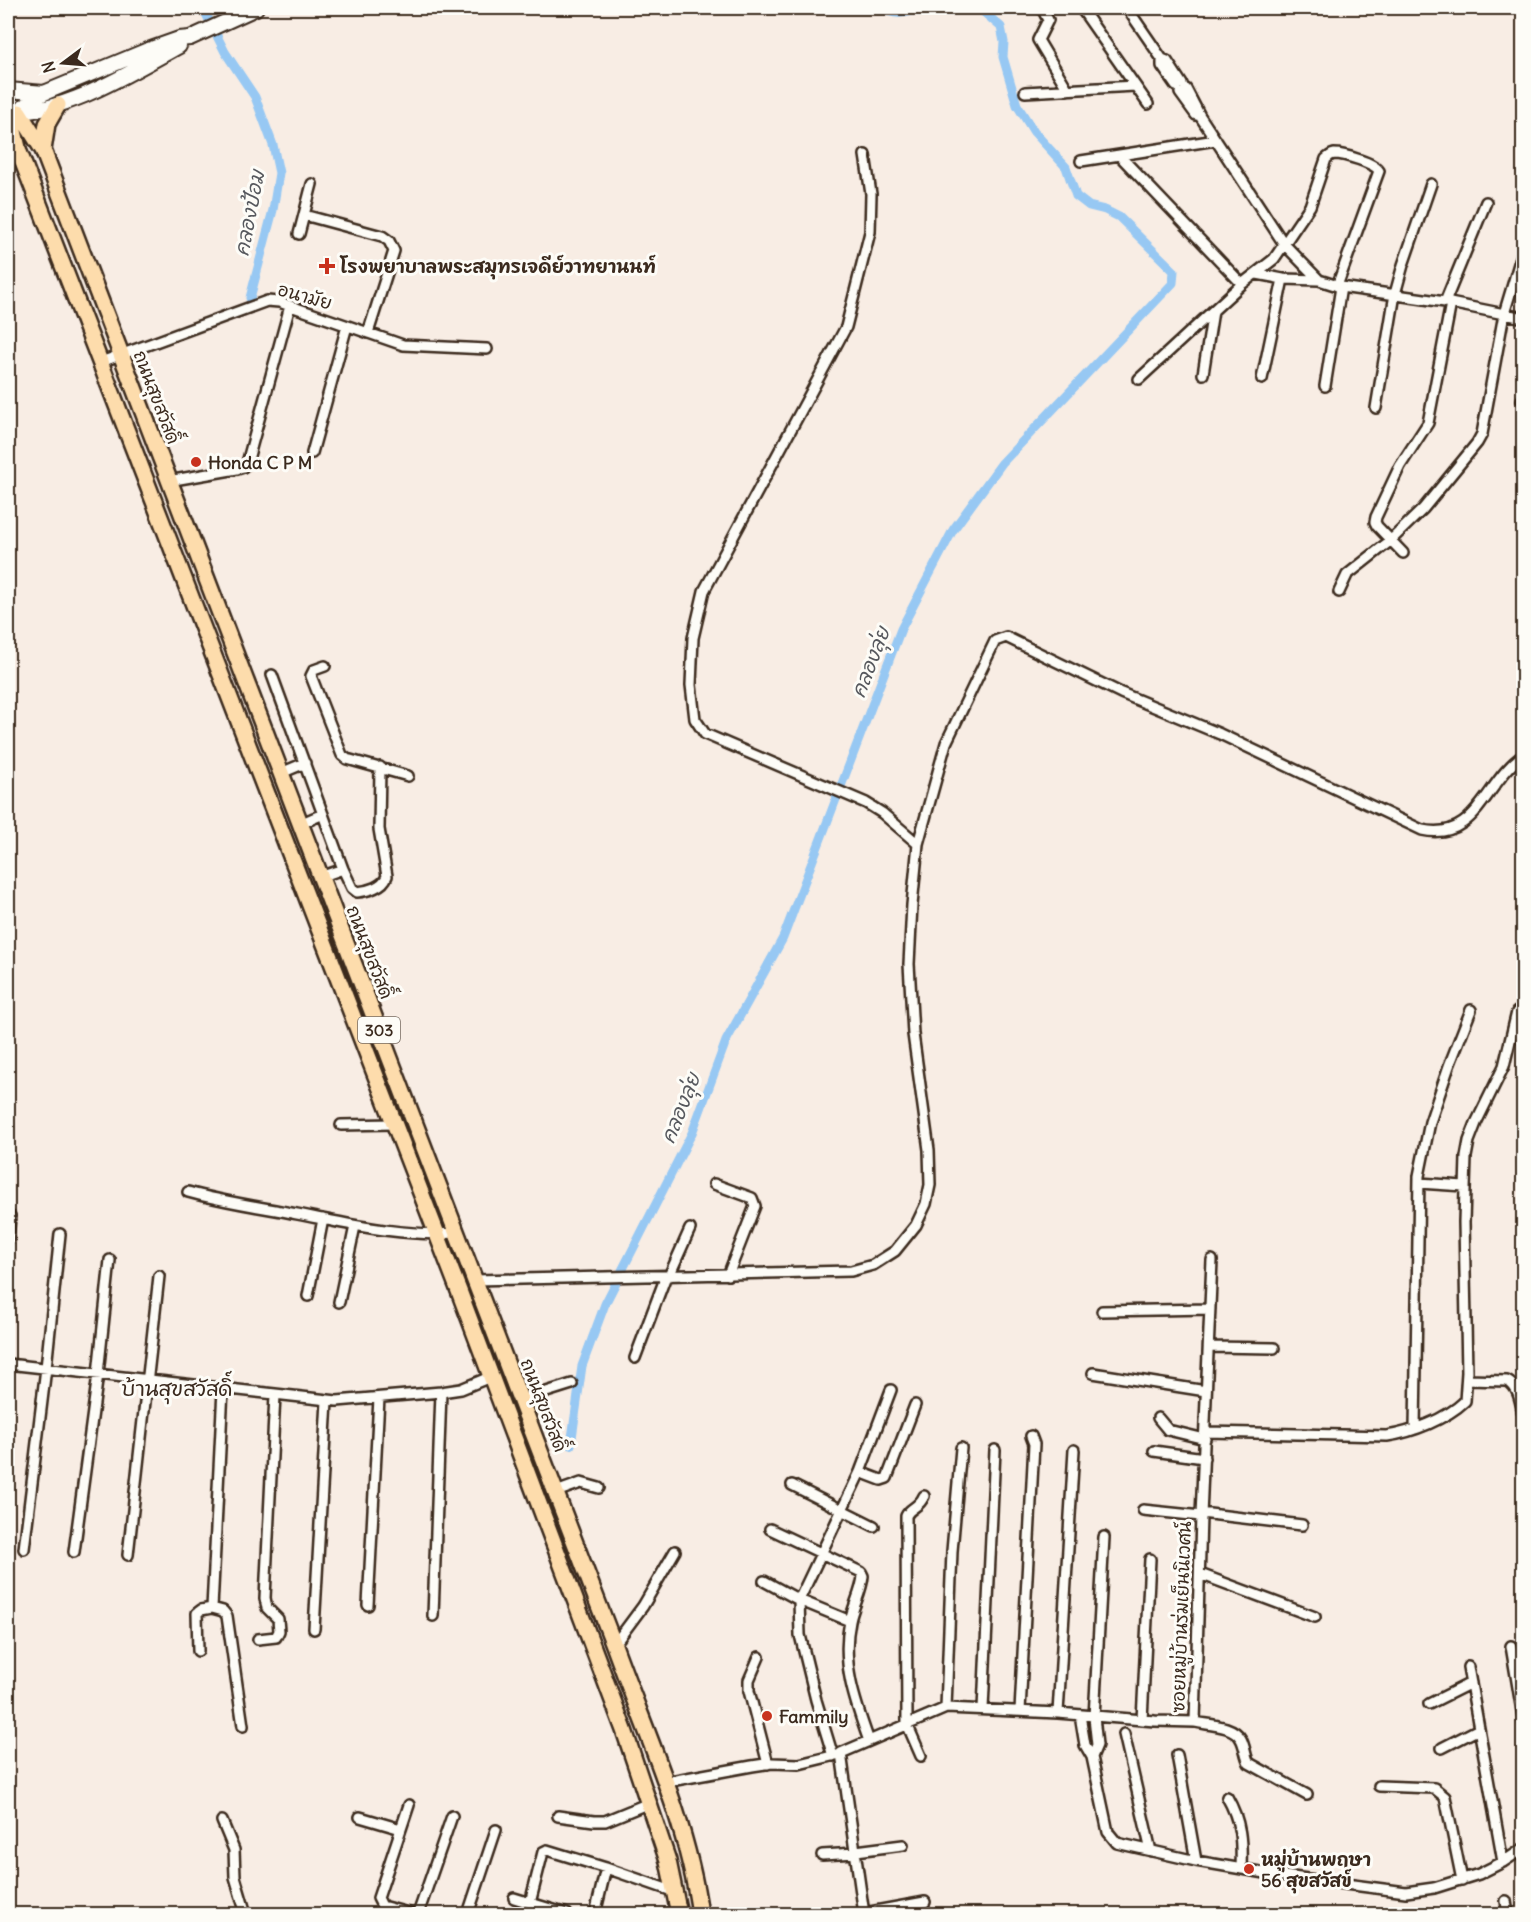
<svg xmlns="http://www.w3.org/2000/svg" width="1531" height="1922" viewBox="0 0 1531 1922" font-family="Delius,'Playpen Sans Thai',sans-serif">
	<rect width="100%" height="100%" fill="#f8ede4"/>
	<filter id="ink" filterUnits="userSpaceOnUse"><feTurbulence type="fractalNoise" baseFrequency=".0167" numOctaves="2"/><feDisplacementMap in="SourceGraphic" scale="12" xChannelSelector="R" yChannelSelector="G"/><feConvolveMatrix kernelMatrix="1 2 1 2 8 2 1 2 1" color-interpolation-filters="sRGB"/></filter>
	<g filter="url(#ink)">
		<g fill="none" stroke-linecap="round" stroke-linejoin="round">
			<path stroke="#97c8f3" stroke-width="9" d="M203,8L225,52L255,97L273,145L279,173L273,210L250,298
				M884,8C895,18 910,11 924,8
				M571,1445L582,1366L605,1304L692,1133L726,1041L783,938L901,629L953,530L1002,463L1173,283L1174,271L1119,217L1105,210L1089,206L1076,196L1066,167L1034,132L1017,105L1003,57L1004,42L1001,27L979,8"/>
			<g stroke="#3b2a1e" stroke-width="14">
				<path id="minor" d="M1042,8L1048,20L1038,40L1068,90
					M1081,8L1148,104
					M1127,8L1162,59
					M1176,86L1162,66V59L1167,61L1182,84
					M1025,92L1135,86
					M1180,93L1196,115L1200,116L1186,89
					M1200,116L1284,244L1319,280L1341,287L1445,302L1524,318
					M865,155L871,194L870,232L846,327L704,591L693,638L691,685L695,719L705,734L866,803L882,813L918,844
					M1119,155L1242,284
					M1081,161L1216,140
					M304,215L382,236L389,241L394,251L368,333
					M299,234L312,184
					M1257,274L1283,279L1319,280
					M1445,302L1486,202
					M101,362L267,301L279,302L403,345L487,349
					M1203,374L1213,311
					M1139,379L1242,284L1274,259L1310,206L1326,159C1329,156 1330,155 1334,154C1344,154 1375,163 1379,171L1337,286
					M1262,379L1283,279
					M1325,386L1341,287
					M1522,400H1524
					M1376,408L1395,294L1403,265L1431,184
					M312,453L347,326
					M168,481L237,469L243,467L247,463L290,306
					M1403,553L1377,526L1375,522L1376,517L1400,466L1428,423L1451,303
					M1339,592L1347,575L1390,541L1423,509L1477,443L1482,434L1504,314L1524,247
					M325,666L314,670L311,676L342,755L347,759L408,776
					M272,675L343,869L352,888L357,892C368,891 383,887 387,876L379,829L380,767
					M281,773L305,763
					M300,824L323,814
					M320,877L343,869
					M341,1125L394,1124
					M1419,1183L1464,1186
					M714,1184L752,1198L755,1206L728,1275
					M188,1192C224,1202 261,1207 297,1214C349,1224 402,1237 456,1233
					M8,1240L10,1216
					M669,1276L690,1229
					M475,1280L851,1271L873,1265L895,1251L916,1225L926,1204L930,1185L929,1150L913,1034L909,964L912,905L918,844L946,743L995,641L1006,637L1121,693L1220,734L1422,830C1478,842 1485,780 1524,755
					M308,1296L323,1219
					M339,1302L355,1226
					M1102,1311L1210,1309
					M1210,1347L1274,1348
					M635,1358L666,1276
					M8,1364L337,1401L441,1392L461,1389L490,1377
					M1093,1373L1206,1391
					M1467,1380L1507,1381C1520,1387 1521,1406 1524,1419
					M223,1389L212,1608L223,1611L227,1616L243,1726
					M521,1400L572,1384
					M1158,1418L1168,1430L1205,1439
					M1415,1429L1419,1176L1430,1122L1449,1066L1471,1010
					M1206,1432L1387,1436C1413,1432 1446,1419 1465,1401L1467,1372L1464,1222L1466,1157L1469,1141L1476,1123L1504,1066L1517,1012
					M1154,1451L1204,1458
					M860,1472L881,1480L887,1478L915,1405
					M792,1485L874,1526
					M556,1492L581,1483L599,1488
					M1143,1510L1201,1516
					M1201,1513L1302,1525
					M770,1529L861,1572L863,1576C862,1591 853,1606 850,1621C841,1663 855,1702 869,1741
					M24,1549L46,1368L60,1234
					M74,1552L98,1374L110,1260
					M128,1555L159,1276
					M1200,1574L1315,1617
					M764,1581L799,1600L850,1621
					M368,1605L379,1398
					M433,1616L441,1392
					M314,1629L327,1401
					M258,1639L276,1637L279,1631L278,1619L267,1608L265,1598L275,1395
					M614,1645L643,1606L675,1551
					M1511,1646L1524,1723
					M198,1651L197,1613L201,1610L212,1608
					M759,1657L749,1680V1691L768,1764
					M1468,1667L1503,1862
					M1429,1704L1471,1683
					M946,1708L952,1551L961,1448
					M983,1709L995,1450
					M1020,1711L1034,1444L1031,1436
					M1058,1713L1074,1450
					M1080,1715L1085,1745L1092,1757L1108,1832L1117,1843L1196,1861L1277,1875L1406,1892L1434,1888L1479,1874L1503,1862L1524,1848
					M1142,1720L1150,1559
					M1195,1722C1209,1725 1234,1725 1241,1739C1245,1746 1245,1755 1249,1763L1307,1795
					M1124,1734L1151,1851
					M1442,1748L1479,1729
					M1177,1755L1196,1861
					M833,1756L816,1700L800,1635L799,1600L860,1472L891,1390
					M921,1756L907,1724L906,1516C910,1507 919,1508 924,1496
					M1092,1757L1097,1745L1094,1717L1104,1537
					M665,1782L752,1766L772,1763L799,1764L836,1755
					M1379,1786L1434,1788L1445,1797L1462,1880
					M1227,1797C1241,1821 1242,1842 1241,1869
					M409,1805L378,1898L382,1906L412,1914
					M558,1816L594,1821H605L649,1803
					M360,1817L401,1829
					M222,1821L234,1850L235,1877L246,1914
					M856,1851L903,1845
					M822,1855L856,1853
					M514,1898L567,1914
					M1506,1901L1508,1914
					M530,1903L543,1852L547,1850L606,1868
					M418,1914L452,1816
					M468,1914L496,1830
					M595,1914L606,1868L675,1892
					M859,1914L925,1902
					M864,1914L841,1753L946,1708L1058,1713L1155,1721L1195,1722L1201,1516L1212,1260"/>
			</g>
			<g stroke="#3b2a1e" stroke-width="18">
				<path id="secondary" d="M8,90L44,93
					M8,111C60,117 133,71 179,46
					M19,112L31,100L44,93L148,50L179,39L190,38L256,8"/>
			</g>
			<g stroke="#3b2a1e" stroke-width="20">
				<path id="primary" d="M43,150L47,124L58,105
					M679,1914L668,1861L624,1730L459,1291L19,152L13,127L19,112L43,150L56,184L614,1645C646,1734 687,1820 700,1914"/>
			</g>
			<use href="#minor" stroke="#fdfcf7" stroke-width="9"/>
			<use href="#secondary" stroke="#fdfcf7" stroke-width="14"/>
			<use href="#primary" stroke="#fddcac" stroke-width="15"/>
		</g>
	</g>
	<g fill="#c8321e" stroke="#fdfcf7" stroke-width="2">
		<path d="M324 257h6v6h6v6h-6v6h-6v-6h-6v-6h6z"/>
		<circle cx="196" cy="462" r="6"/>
		<circle cx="767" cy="1716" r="6"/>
		<circle cx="1249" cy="1869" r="6"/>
	</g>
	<g text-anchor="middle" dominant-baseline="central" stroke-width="6" stroke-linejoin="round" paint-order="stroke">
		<rect fill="#fdfcf7" stroke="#75695f" stroke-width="1.5" x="358" y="1017" width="42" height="26" rx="4.5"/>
		<g font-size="16" font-weight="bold" fill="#3b2a1e">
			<text x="379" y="1030">303</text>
		</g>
		<g font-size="18" font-weight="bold" fill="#3b2a1e" stroke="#fdfcf7" text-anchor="start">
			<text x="340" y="266">โรงพยาบาลพระสมุทรเจดีย์วาทยานนท์</text>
			<text x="208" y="462">Honda C P M</text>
			<text x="779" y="1716">Fammily</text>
			<text x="1261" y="1859">หมู่บ้านพฤษา<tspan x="1261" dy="21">56 สุขสวัสข์</tspan></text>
		</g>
		<g font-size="18" fill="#3b2a1e" stroke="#fdfcf7">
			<text transform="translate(305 296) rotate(16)">อนามัย</text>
			<text transform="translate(157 397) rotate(69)">ถนนสุขสวัสดิ์</text>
			<text transform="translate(370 952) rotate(69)">ถนนสุขสวัสดิ์</text>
			<text transform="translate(544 1405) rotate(69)">ถนนสุขสวัสดิ์</text>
			<text transform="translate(1181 1617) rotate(-88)">ซอยหมู่บ้านร่มเย็นนิเวศน์</text>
		</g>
		<g font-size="20" font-style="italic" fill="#57595e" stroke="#fdfcf7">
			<text transform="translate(249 213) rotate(-79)">คลองป้อม</text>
			<text transform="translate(870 662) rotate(-69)">คลองลุ่ย</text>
			<text transform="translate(680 1108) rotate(-68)">คลองลุ่ย</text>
		</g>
		<g font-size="21" fill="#3b2a1e" stroke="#fdfcf7">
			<text x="177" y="1388">บ้านสุขสวัสดิ์</text>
		</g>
	</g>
	<rect width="1531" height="1922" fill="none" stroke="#fdfcf7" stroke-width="30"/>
	<rect x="15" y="15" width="1501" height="1892" fill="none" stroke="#3b2a1e" stroke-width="2" filter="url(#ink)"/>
	<g transform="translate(63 63) rotate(254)" stroke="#fdfcf7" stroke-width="4.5" paint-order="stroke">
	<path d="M0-4.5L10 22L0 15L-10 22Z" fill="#3b2a1e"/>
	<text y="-9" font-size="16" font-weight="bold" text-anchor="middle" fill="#3b2a1e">N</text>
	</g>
</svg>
